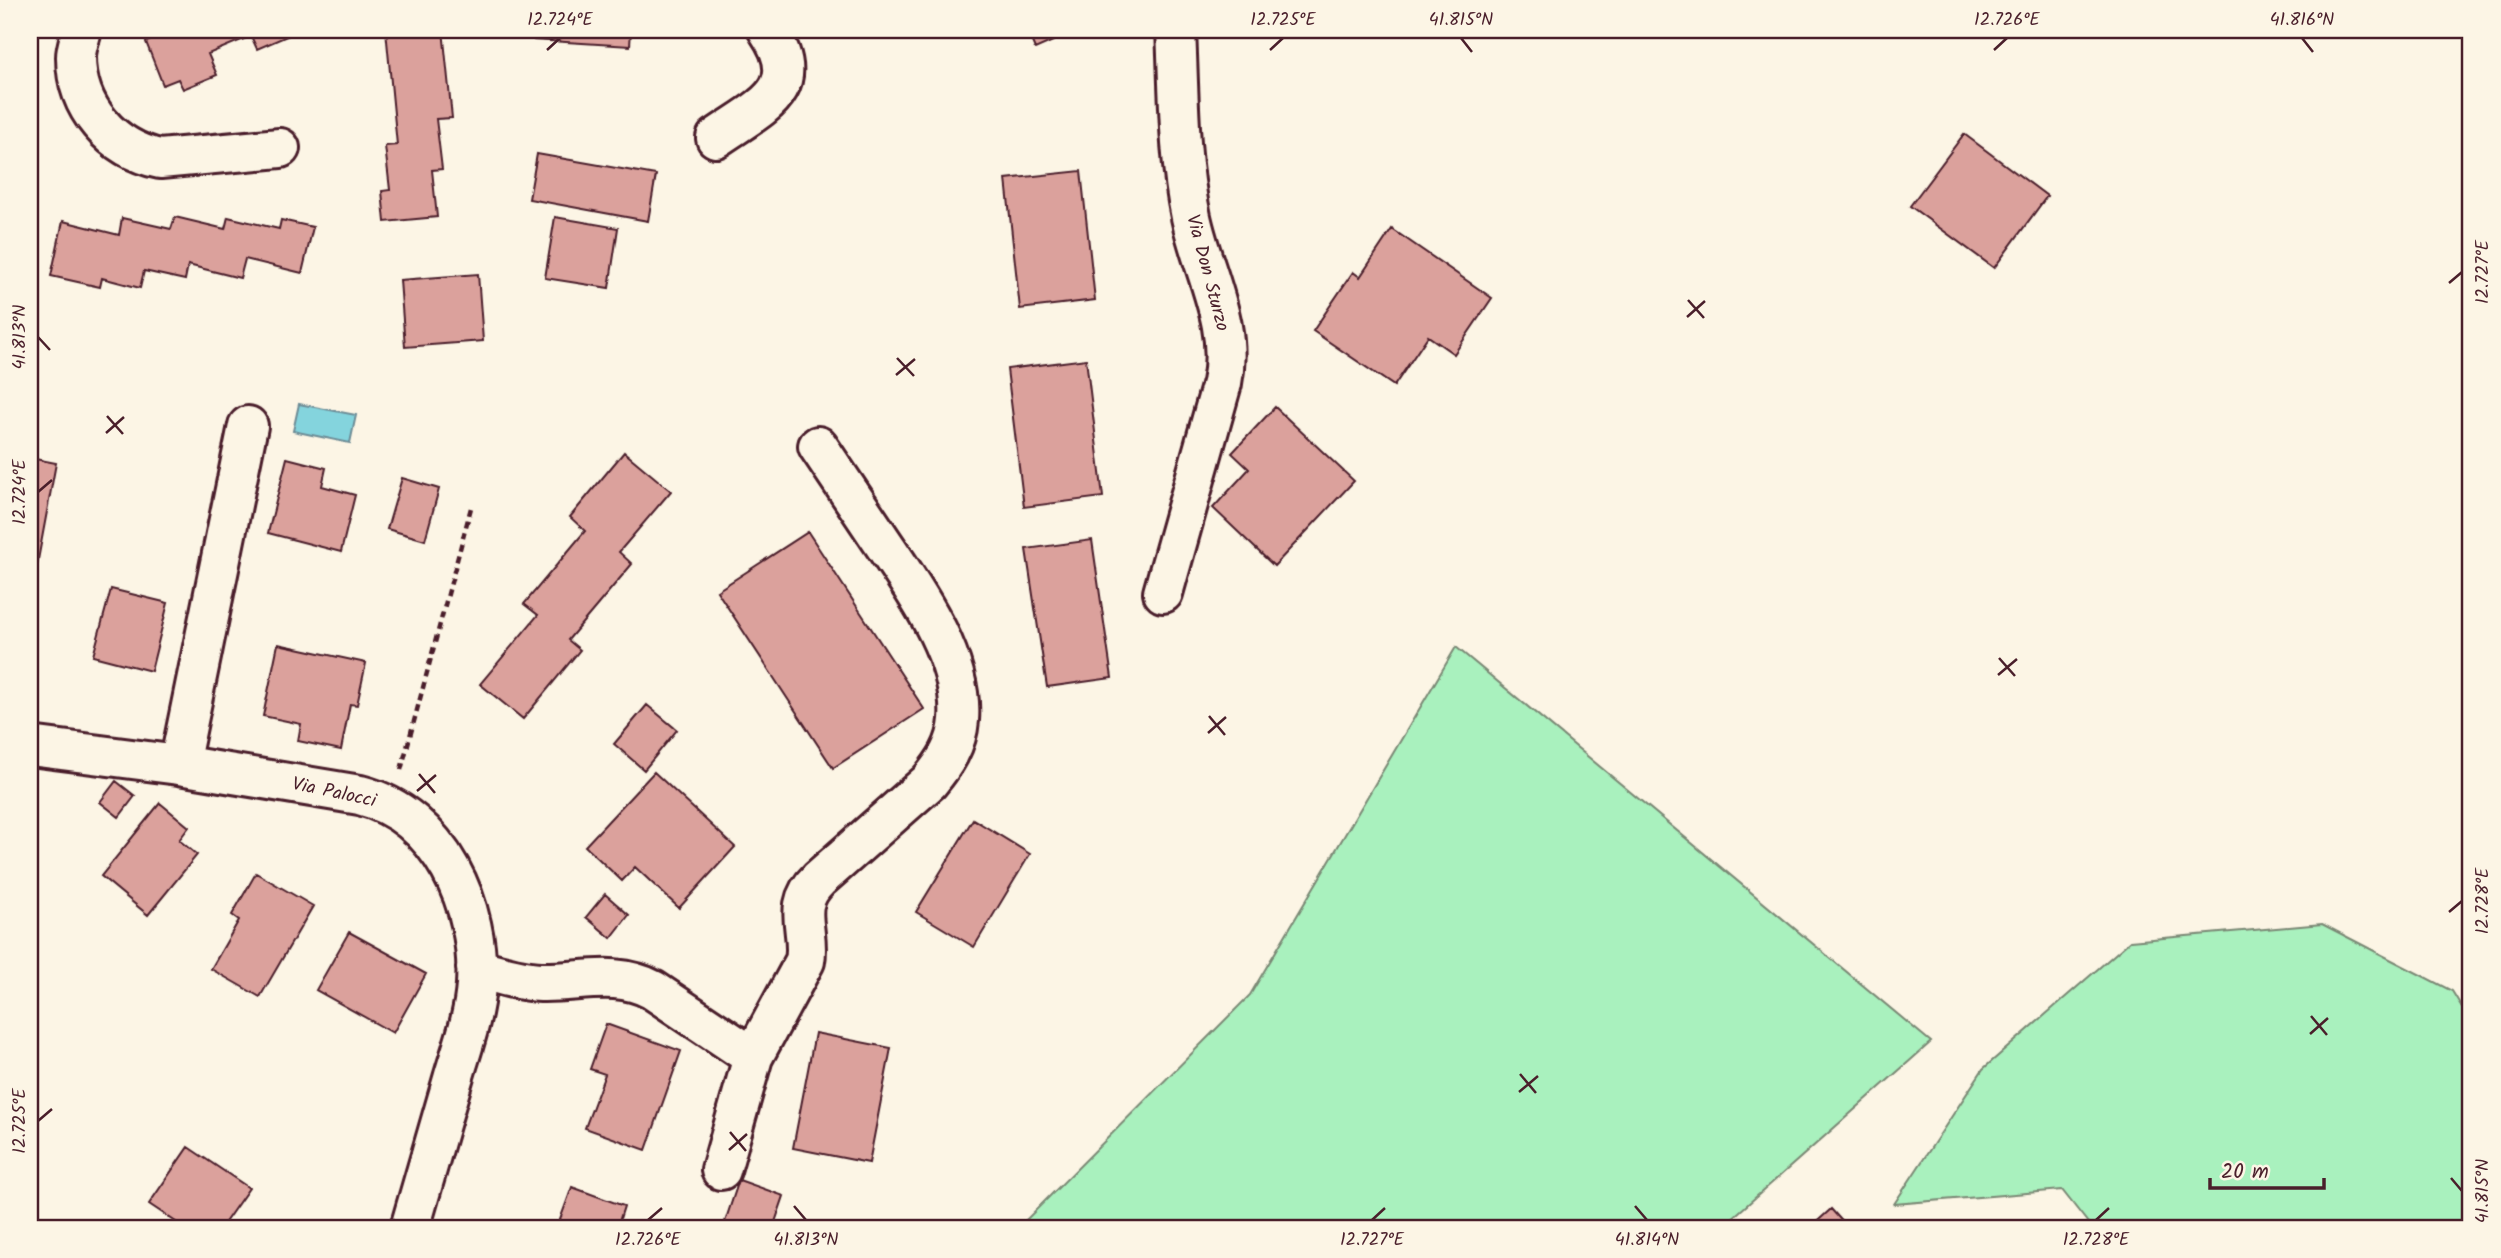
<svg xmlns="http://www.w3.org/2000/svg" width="2501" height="1258" viewBox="0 0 2501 1258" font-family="Kalam,sans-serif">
	<rect width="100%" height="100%" fill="#fcf5e5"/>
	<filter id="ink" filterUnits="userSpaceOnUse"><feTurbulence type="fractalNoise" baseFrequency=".0143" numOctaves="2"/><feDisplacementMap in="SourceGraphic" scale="14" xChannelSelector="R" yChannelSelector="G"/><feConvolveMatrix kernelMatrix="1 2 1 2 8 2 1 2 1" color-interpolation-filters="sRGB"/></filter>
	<g filter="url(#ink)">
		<path fill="#a9f1be" stroke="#7a8874" stroke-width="2" d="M1456,647L1931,1042L1721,1228H1018L1250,995Z
			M2322,924L2452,991L2471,1022V1228H2092L2062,1190L1894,1204L1983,1069L2130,941Z"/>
		<path fill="#84d4dd" stroke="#6d8c96" stroke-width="2" d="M299,404L356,415L350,443L293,431Z"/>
		<path fill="#dba19c" stroke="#4a1f2b" stroke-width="2" d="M175,30H293L294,33L257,49L251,36L208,54L217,75L183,89L178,79L163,85L146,42Z
			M386,30H443L452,118L436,119L442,169L432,170L437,217L385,222L382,191L390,190L385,146L397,145Z
			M534,30H631L630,46L534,40Z
			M1027,30H1078L1035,49Z
			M1964,134L2047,196L1994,268L1910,206Z
			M537,154L656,175L648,221L529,199Z
			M1081,171L1095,300L1020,309L1006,179Z
			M175,217L225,229L228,217L279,229L281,220L313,227L302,273L245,259L240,278L188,265L185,280L144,271L140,288L102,278L100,287L51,276L63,221L119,235L122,218L171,229Z
			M555,217L618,228L609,288L545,278Z
			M1392,229L1492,298L1454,354L1428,336L1394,386L1313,331L1353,272L1360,277Z
			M478,274L483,341L405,347L400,280Z
			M1086,359L1103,497L1024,507L1007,369Z
			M1275,407L1354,481L1274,566L1213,508L1249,469L1232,453Z
			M624,452L671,491L619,552L632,564L568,640L580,650L523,719L480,684L538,615L524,604L585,531L570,517Z
			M30,458L56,463L35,576L30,575Z
			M287,458L326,468L322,486L355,495L341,552L268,533Z
			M402,478L439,489L425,540L387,529Z
			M808,532L924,709L833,768L717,591Z
			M1092,540L1112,678L1047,687L1026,549Z
			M111,589L168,603L151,671L93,656Z
			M278,644L366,663L357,705L350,704L341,750L298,741L301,724L263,716Z
			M647,705L677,730L644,770L614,744Z
			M654,772L735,847L679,908L635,867L622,881L585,846Z
			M116,781L135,796L119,817L100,802Z
			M160,803L189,827L179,840L197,855L148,915L101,876Z
			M973,819L1030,854L974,947L916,912Z
			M256,873L313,906L260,997L211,969L239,920L232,915Z
			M605,894L629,915L611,938L586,917Z
			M349,932L426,974L393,1033L316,990Z
			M606,1024L681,1051L646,1150L585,1128L605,1074L590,1069Z
			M815,1033L891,1048L869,1163L793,1148Z
			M188,1147L249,1188L221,1228H185L149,1204Z
			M739,1180L784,1196L773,1228H723Z
			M572,1187L624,1206L617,1228H557Z
			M1831,1209L1848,1228H1810Z"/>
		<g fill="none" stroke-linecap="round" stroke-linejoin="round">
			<g stroke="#4a1f2b" stroke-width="44">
				<path id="minor" d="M82,30C80,38 76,48 76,57C76,108 112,149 160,159L280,148
					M716,138C760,107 809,90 768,30
					M1163,593L1222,383C1234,324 1203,273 1191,217C1178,155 1179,92 1176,30
					M30,746L179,765L360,795C441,816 481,907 476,985C474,1017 462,1048 453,1079C439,1129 424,1178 410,1228
					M179,765L248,426
					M476,968C497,974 519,981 541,982C580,983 617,970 653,990L753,1057L805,961C811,930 790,907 819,879L929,782C945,763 957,745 959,720C964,657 914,589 881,540C860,509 839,477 818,446
					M721,1170L753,1057"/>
			</g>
			<path stroke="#4a1f2b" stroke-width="4.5" stroke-dasharray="7 5" stroke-linecap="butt" d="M401,770L472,504"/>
			<use href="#minor" stroke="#fcf5e5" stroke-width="38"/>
		</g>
	</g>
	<path fill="none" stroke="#4a1f2b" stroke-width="2.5" d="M1461,38L1472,52M2302,38L2313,52M547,50L560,38M1270,50L1283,38M1994,50L2007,38M2449,283L2462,272M1688,300L1704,318M1687,317L1705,301M38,337L50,350M897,358L914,376M896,375L915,359M107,416L123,434M106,433L124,417M38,492L52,480M1999,658L2015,676M1998,675L2017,659M1209,716L1225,735M1208,733L1226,717M419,774L435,793M417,791L436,775M2449,912L2462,901M2311,1016L2327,1035M2310,1034L2328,1018M1520,1074L1536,1093M1519,1092L1538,1076M38,1121L52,1109M730,1132L746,1151M729,1150L747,1134M2451,1178L2462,1191M794,1206L806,1220M1635,1206L1647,1220M648,1220L662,1208M1372,1220L1385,1208M2096,1220L2109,1208"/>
	<g text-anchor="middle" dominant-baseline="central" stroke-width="5" stroke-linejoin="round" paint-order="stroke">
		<g font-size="19" fill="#4a1f2b" stroke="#fcf5e5">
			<text transform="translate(1207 273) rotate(75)">Via Don Sturzo</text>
			<text transform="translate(334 793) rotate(12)">Via Palocci</text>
		</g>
	</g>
	<rect width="2501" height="1258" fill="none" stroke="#fcf5e5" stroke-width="77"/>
	<path d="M2210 1178v10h114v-10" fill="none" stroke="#4a1f2b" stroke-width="3.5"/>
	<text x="2221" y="1178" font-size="21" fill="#4a1f2b" stroke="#fcf5e5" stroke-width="5" paint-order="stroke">20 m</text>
	<rect x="38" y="38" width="2424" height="1182" fill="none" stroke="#4a1f2b" stroke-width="2.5"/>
	<g font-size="18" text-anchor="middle" fill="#4a1f2b">
		<text x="560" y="25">12.724°E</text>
		<text x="1283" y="25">12.725°E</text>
		<text x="1461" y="25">41.815°N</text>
		<text x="2007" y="25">12.726°E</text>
		<text x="2302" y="25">41.816°N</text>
		<text transform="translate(2482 272) rotate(-90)" y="6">12.727°E</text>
		<text transform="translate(19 337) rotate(-90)" y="6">41.813°N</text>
		<text transform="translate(19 492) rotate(-90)" y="6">12.724°E</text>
		<text transform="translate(2482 901) rotate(-90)" y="6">12.728°E</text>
		<text transform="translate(19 1121) rotate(-90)" y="6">12.725°E</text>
		<text transform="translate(2482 1191) rotate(-90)" y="6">41.815°N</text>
		<text x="648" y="1245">12.726°E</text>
		<text x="806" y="1245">41.813°N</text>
		<text x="1372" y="1245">12.727°E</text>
		<text x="1647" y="1245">41.814°N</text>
		<text x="2096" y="1245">12.728°E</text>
	</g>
</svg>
